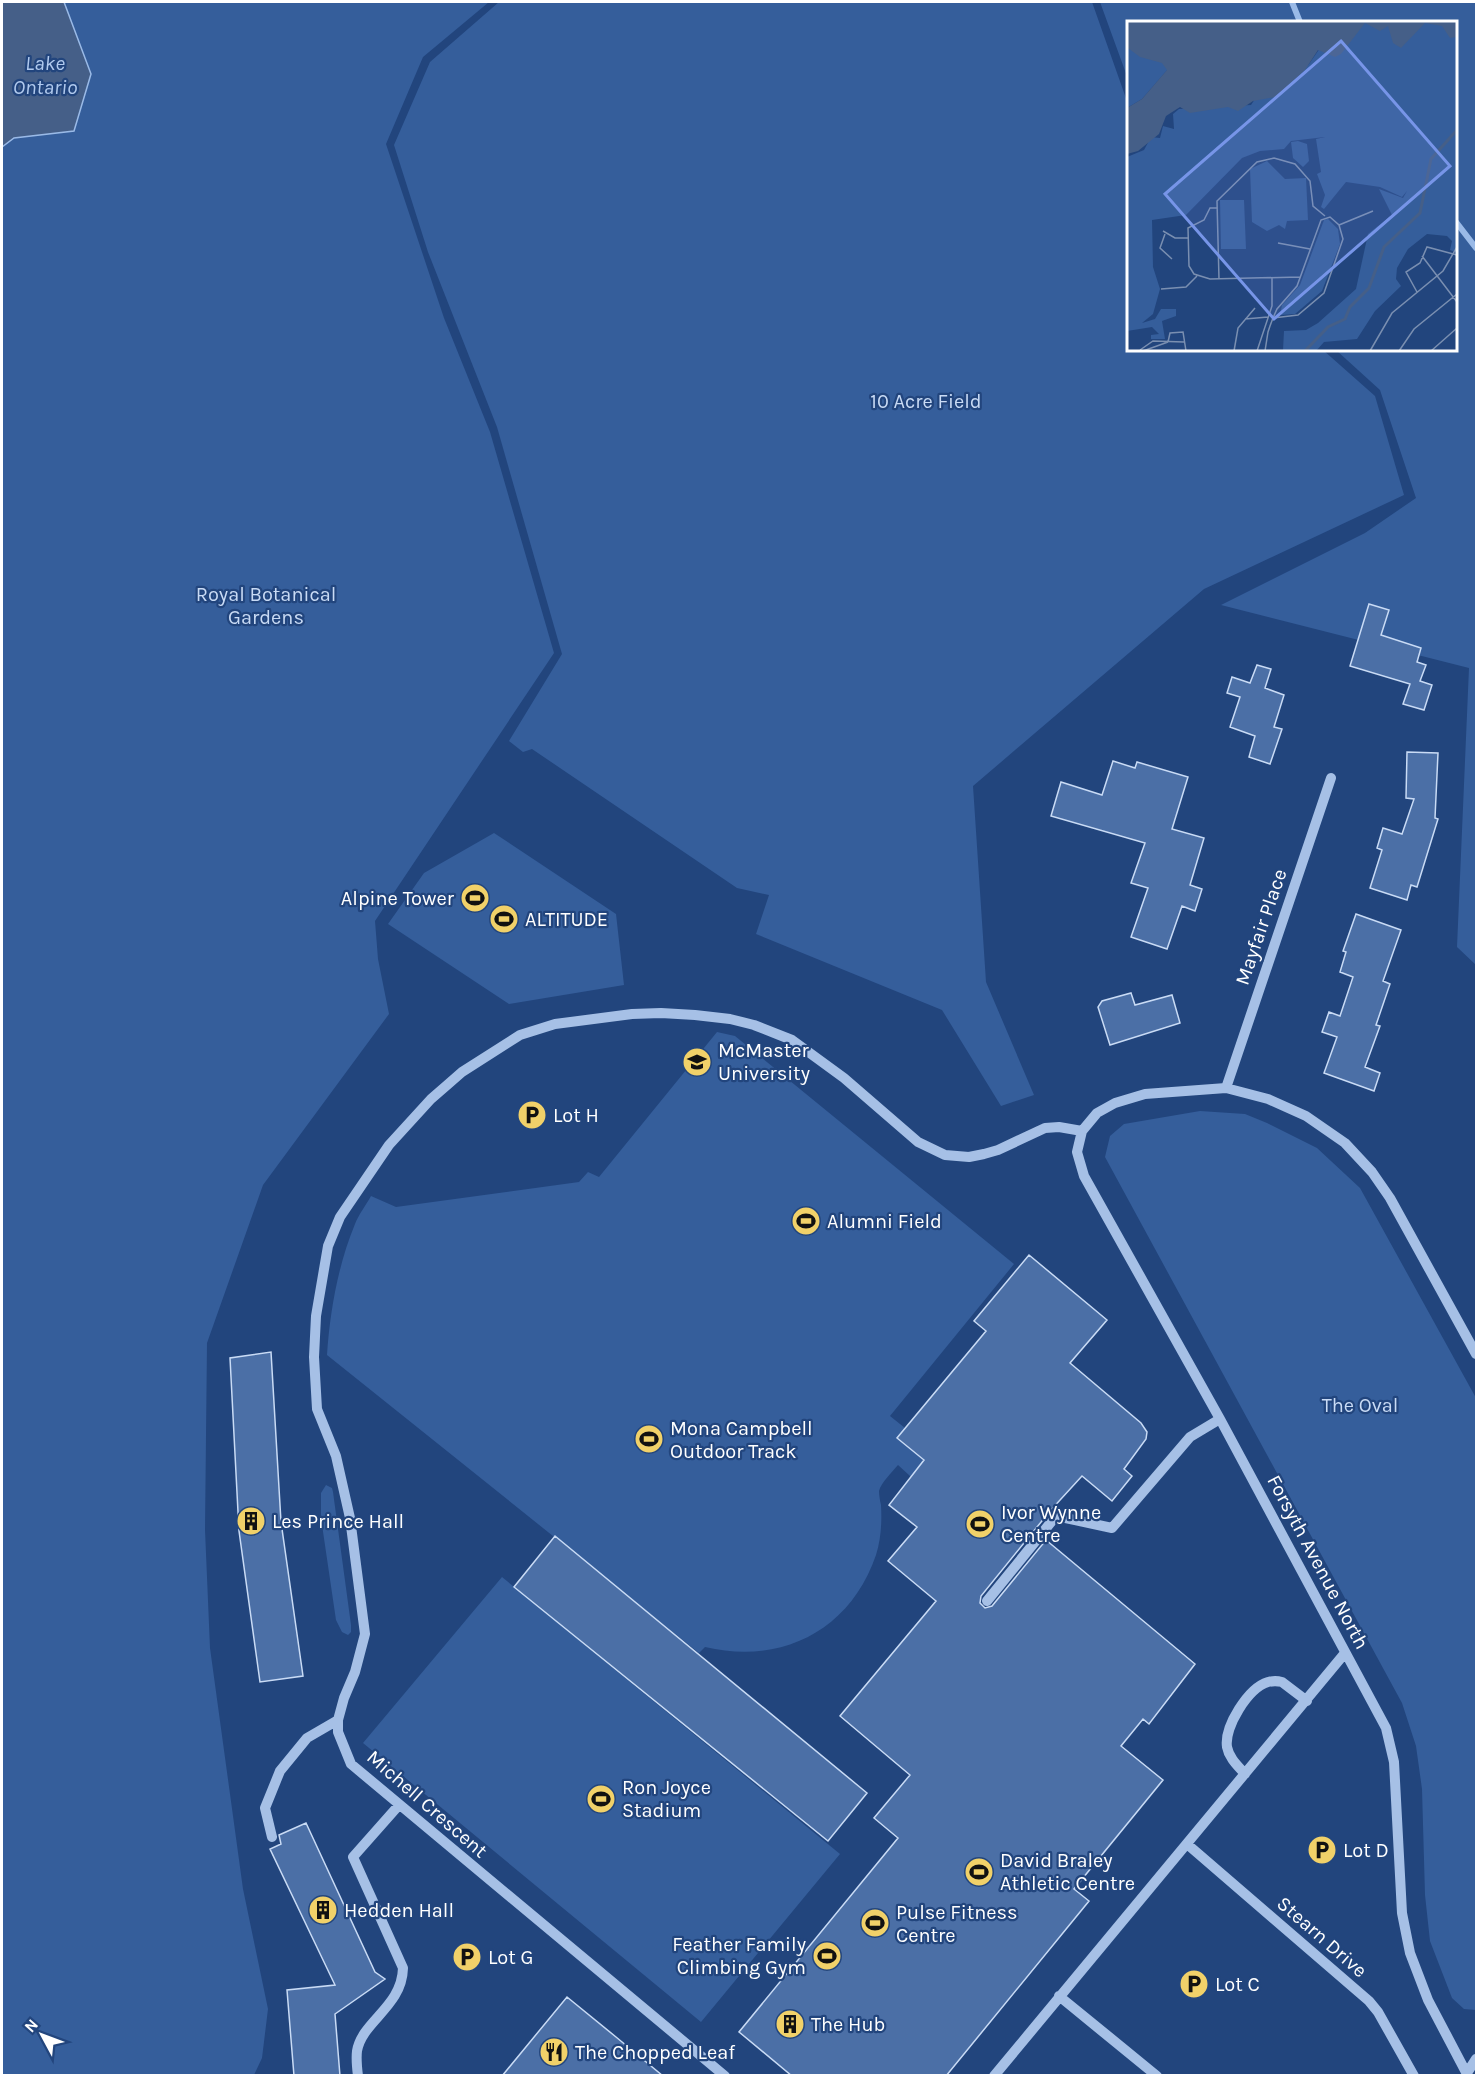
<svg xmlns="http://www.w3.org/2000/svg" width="1478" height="2077" viewBox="0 0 1478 2077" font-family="Karla,sans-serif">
	<rect width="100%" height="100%" fill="#22457d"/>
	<path fill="#355e9b" d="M46,2H489L423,57L386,144L444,318L490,432L554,653L375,921L378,959L389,1014L263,1185L207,1343L205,1530L210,1648L243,1889L268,2009L262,2058L254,2075H2V122Z
		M499,2H1092L1128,104V350H1323L1375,396L1404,495L1204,589L973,786L986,982L1034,1095L1001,1106L942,1010L756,934L769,895L737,888L532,749L523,752L509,741L562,654L497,427L428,252L394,145L430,62Z
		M1100,2H1476V965L1457,947L1469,668L1221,605L1365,533L1416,498L1380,390L1336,350H1456V22H1128V79Z
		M494,833L616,914L624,985L509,1004L388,924L424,873Z
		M717,1032L735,1036L1014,1264L890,1416L905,1428L897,1438L935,1470L921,1486L898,1465C892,1472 881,1483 879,1491C879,1495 880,1501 881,1505C882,1522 881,1539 876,1555C850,1631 781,1665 705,1647L699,1653L327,1355C330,1311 338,1265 355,1224C359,1214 366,1205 371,1196L396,1207L579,1182L588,1172L599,1177Z
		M1200,1111L1245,1114L1267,1123L1317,1148L1360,1188L1476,1398V2010L1464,2009L1452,1998L1430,1941L1425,1895L1422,1789L1416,1746L1402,1703L1105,1157L1110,1136L1124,1124Z
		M326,1485L332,1488L333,1492L351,1625V1632L348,1635L342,1632L336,1620L321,1518V1493Z
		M502,1577L840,1854L701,2022L363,1743Z"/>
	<path fill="#455f88" stroke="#9abae7" stroke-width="1.5" d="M2,2H64L91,74L74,131L14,138L2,147Z"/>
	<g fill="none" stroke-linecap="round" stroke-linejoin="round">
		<path stroke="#9abae7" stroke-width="6" d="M1292,2L1300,22
			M1456,222L1476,248"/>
	</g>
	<path fill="#4b6fa6" stroke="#c9dbf5" stroke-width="1.5" d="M1369,604L1389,610L1381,635L1421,648L1417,662L1426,665L1420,681L1432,685L1424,710L1403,704L1410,684L1350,666Z
		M1257,665L1271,669L1265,688L1284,695L1274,727L1282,729L1270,764L1249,757L1255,736L1230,727L1240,697L1227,693L1232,677L1250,683Z
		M1407,752L1438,753L1435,818L1438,819L1417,887L1411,885L1407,900L1370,888L1382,850L1377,848L1383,828L1402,834L1414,799L1406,798Z
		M1113,761L1135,768L1137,762L1188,777L1172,829L1204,838L1190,885L1202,889L1195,911L1182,906L1167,949L1131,937L1148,888L1131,883L1145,843L1051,816L1061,782L1102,795Z
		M1356,914L1401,930L1383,981L1390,984L1376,1025L1380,1026L1365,1067L1380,1073L1374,1091L1324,1073L1337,1037L1322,1032L1329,1012L1340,1016L1353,977L1340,972L1346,952L1343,951Z
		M1131,993L1135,1005L1172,995L1180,1023L1110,1045L1098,1007L1102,1001Z
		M1029,1255L1107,1320L1070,1363L1141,1423L1147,1432L1146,1439L1124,1469L1132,1476L1112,1501L1082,1476L1050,1511L981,1596L980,1603L985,1608L992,1606L1046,1540L1195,1664L1149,1724L1143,1719L1121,1746L1163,1780L1074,1889L1089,1901L946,2076H792L739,2032L898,1838L874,1818L910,1775L840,1716L936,1601L888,1561L917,1527L889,1505L924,1460L897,1438L986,1331L974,1321Z
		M271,1352L281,1522L303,1676L260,1682L239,1531L230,1358Z
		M555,1536L867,1793L828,1841L514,1587Z
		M306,1823L375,1972L385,1979L335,2014L340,2076H294L287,1990L335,1985L270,1849L281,1844L279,1835Z
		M567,1997L616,2037L663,2076H502Z"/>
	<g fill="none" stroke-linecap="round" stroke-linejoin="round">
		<path stroke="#a6c0e6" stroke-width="10" d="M1226,1088L1331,778
			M987,1601L1056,1516L1112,1528L1190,1437L1220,1419
			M1245,1774C1238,1766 1229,1758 1227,1747C1224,1727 1248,1688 1268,1682C1272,1681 1278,1681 1282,1682L1307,1701
			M272,1837L265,1808L280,1771L307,1738L338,1720
			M1187,1844L1369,2001L1378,2012L1414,2076
			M1059,1996L1157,2076
			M1467,2073L1476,2059
			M358,2076C357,2068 356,2059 357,2051C362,2021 402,2007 403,1968L353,1857L399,1805
			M725,2076L351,1764L338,1732V1720L344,1698L355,1672L365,1634L350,1518L336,1456L317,1409L314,1357L316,1316L328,1246L340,1217L389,1145L431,1099L446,1086L462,1072L520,1035L555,1024L632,1014L661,1013L695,1015L730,1019L754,1025L792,1040L844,1078L918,1142L945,1155L969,1157L984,1154L998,1150L1045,1128L1059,1127L1082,1131
			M994,2076L1345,1653
			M1468,2076L1428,2000L1410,1953L1402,1913L1394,1762L1386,1728L1220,1419L1084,1176L1077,1152L1082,1131L1097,1113L1115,1103L1145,1094L1226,1088L1268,1099L1306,1116L1345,1143L1372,1172L1390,1198L1476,1354"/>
	</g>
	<defs>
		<g id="stadium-disc" transform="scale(1.5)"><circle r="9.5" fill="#f1d169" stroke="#22457d"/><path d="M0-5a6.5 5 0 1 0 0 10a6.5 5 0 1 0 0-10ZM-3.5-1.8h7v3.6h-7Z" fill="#111"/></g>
		<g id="university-disc" transform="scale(1.5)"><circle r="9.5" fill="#f1d169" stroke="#22457d"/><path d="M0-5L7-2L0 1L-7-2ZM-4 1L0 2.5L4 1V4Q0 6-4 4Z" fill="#111"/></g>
		<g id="parking-disc" transform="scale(1.5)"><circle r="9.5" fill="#f1d169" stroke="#22457d"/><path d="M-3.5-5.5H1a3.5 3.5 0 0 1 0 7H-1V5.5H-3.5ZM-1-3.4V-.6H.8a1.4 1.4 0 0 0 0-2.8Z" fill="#111"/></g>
		<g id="building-disc" transform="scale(1.5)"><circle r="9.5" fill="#f1d169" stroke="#22457d"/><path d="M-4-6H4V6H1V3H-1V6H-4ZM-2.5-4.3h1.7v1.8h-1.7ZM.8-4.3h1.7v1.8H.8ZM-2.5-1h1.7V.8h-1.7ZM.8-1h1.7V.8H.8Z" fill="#111"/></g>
		<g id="restaurant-disc" transform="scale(1.5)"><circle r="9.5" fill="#f1d169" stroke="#22457d"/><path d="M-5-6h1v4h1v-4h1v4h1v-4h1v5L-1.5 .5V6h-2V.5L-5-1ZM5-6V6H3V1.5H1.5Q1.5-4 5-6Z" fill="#111"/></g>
	</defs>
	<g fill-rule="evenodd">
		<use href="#stadium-disc" x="475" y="898"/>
		<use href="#stadium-disc" x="504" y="919"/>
		<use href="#university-disc" x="697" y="1062"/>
		<use href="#parking-disc" x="532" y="1115"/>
		<use href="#stadium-disc" x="806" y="1221"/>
		<use href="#stadium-disc" x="649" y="1439"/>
		<use href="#building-disc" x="251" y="1521"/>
		<use href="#stadium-disc" x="980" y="1524"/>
		<use href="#stadium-disc" x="601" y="1799"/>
		<use href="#parking-disc" x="1322" y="1850"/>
		<use href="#stadium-disc" x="979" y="1872"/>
		<use href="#building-disc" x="323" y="1910"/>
		<use href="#stadium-disc" x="875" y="1923"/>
		<use href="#stadium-disc" x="827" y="1956"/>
		<use href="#parking-disc" x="467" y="1957"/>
		<use href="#parking-disc" x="1194" y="1984"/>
		<use href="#building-disc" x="790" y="2024"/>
		<use href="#restaurant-disc" x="554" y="2052"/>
	</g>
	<g text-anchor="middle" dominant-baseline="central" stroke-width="4.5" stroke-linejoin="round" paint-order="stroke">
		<g font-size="20" fill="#c9dbf5" stroke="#22457d">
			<text x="926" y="401">10 Acre Field</text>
			<text x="266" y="594">Royal Botanical<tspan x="266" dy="23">Gardens</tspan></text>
			<text x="1360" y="1405">The Oval</text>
		</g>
		<g font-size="20" fill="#fff" stroke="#22457d" text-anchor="start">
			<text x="454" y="898" text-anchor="end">Alpine Tower</text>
			<text x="525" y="919">ALTITUDE</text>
			<text x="718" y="1050">McMaster<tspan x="718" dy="23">University</tspan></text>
			<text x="553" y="1115">Lot H</text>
			<text x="827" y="1221">Alumni Field</text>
			<text x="670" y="1428">Mona Campbell<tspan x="670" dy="23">Outdoor Track</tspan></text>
			<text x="1001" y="1512">Ivor Wynne<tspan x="1001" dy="23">Centre</tspan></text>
			<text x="272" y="1521">Les Prince Hall</text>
			<text x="622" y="1787">Ron Joyce<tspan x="622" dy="23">Stadium</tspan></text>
			<text x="1343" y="1850">Lot D</text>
			<text x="1000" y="1860">David Braley<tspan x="1000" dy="23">Athletic Centre</tspan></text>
			<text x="344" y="1910">Hedden Hall</text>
			<text x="896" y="1912">Pulse Fitness<tspan x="896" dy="23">Centre</tspan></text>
			<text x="806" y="1944" text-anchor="end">Feather Family<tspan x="806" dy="23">Climbing Gym</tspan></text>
			<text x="488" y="1957">Lot G</text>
			<text x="1215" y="1984">Lot C</text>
			<text x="811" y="2024">The Hub</text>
			<text x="575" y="2052">The Chopped Leaf</text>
		</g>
		<g font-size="20" fill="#fff" stroke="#22457d">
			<text transform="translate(1261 927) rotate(-71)">Mayfair Place</text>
			<text transform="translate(1318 1562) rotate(62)">Forsyth Avenue North</text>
			<text transform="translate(427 1804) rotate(41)">Michell Crescent</text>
			<text transform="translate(1322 1937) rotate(41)">Stearn Drive</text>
		</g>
		<g font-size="21" font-style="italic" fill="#b1caee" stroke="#22457d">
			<text x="45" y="63">Lake<tspan x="45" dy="24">Ontario</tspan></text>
		</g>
	</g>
	<g transform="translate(1127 21)">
		<rect width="330" height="330" fill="#22457d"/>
		<path d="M240,0H311L330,14V232L323,229L325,220L320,215L300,213L281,228L270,247L269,258L274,265L248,290L230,318L197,321L189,330L156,329L157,310L179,309L191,302L229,268L241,213L265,194L252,168L276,177L280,170L275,176L253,166L219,161L197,188L194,186L198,174L190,153L194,151L189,118L198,116L164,120L157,128L133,130L115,137L59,194L25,199L26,246L33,268L26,293L15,302L28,298L34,288H49V295L35,300L38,318H24V314L32,313L25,306L0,310V136L17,129L24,116L33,117L36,105L47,108L46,93L52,88L124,84L128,78L149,72L182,43L193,27ZM0,21L37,40L42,47L15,78L0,87ZM171,120L180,123L182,140L176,146L166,137L164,121ZM140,140L158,158L179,157L181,199L160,200L158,208L152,204L140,210L125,201L123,148ZM93,179H117L119,228H94ZM201,198L211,208L213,223L195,270L168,293L153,294L155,284L173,264L197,199Z" fill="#355e9b"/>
		<path d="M0,0H330V16L323,17L315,5L298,2L274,27L266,22L261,5L253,10L238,2L214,33L208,36L191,29L178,49L148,76L126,80L111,90L101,86L63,92L53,86L39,95L32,113L11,130L0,133V87L15,78L40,49L35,42L13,36L1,27Z" fill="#455f88"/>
		<path fill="none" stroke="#455f88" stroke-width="3" d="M178,330L201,306L218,298L223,286L242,267L257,226L293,192L304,138L330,109"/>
		<path fill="none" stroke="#7a8fb1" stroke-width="1.5" d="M90,187H83L77,199L61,207L62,245L67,253L83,258L173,256M212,204L246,190M36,210L48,217H61M38,213L33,227L45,238M151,222L183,228M295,235L330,281M92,258L90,180L130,141L147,137L168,143L183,160L186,185L198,195M34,268L59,266L70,255M290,271L279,251L293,242L300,226L330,234M118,298L141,296M41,321L43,312L56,311L59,330M13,329L26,320L57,321M16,330L41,321M107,330L111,307L128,287M130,330L145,285V256M138,330L141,311L143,305L146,297L150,288L170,265L194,199L203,196L212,204L216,218L197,272L171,294L146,297M243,330L265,292L316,250L330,226M272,330L287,308L330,273M304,330L330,307"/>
		<path fill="#7795e8" fill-opacity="0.15" stroke="#7795e8" stroke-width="3" d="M214,20L323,145L147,298L38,173Z"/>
		<rect width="330" height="330" fill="none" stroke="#fff" stroke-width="3"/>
	</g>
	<rect width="1478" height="2077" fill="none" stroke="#ffffff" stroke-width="6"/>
	<g transform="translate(42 2035) rotate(311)" stroke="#22457d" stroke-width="4.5" paint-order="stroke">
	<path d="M0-4.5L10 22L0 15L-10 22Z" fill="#ffffff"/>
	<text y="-9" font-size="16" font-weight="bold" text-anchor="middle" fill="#ffffff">N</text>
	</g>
</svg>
